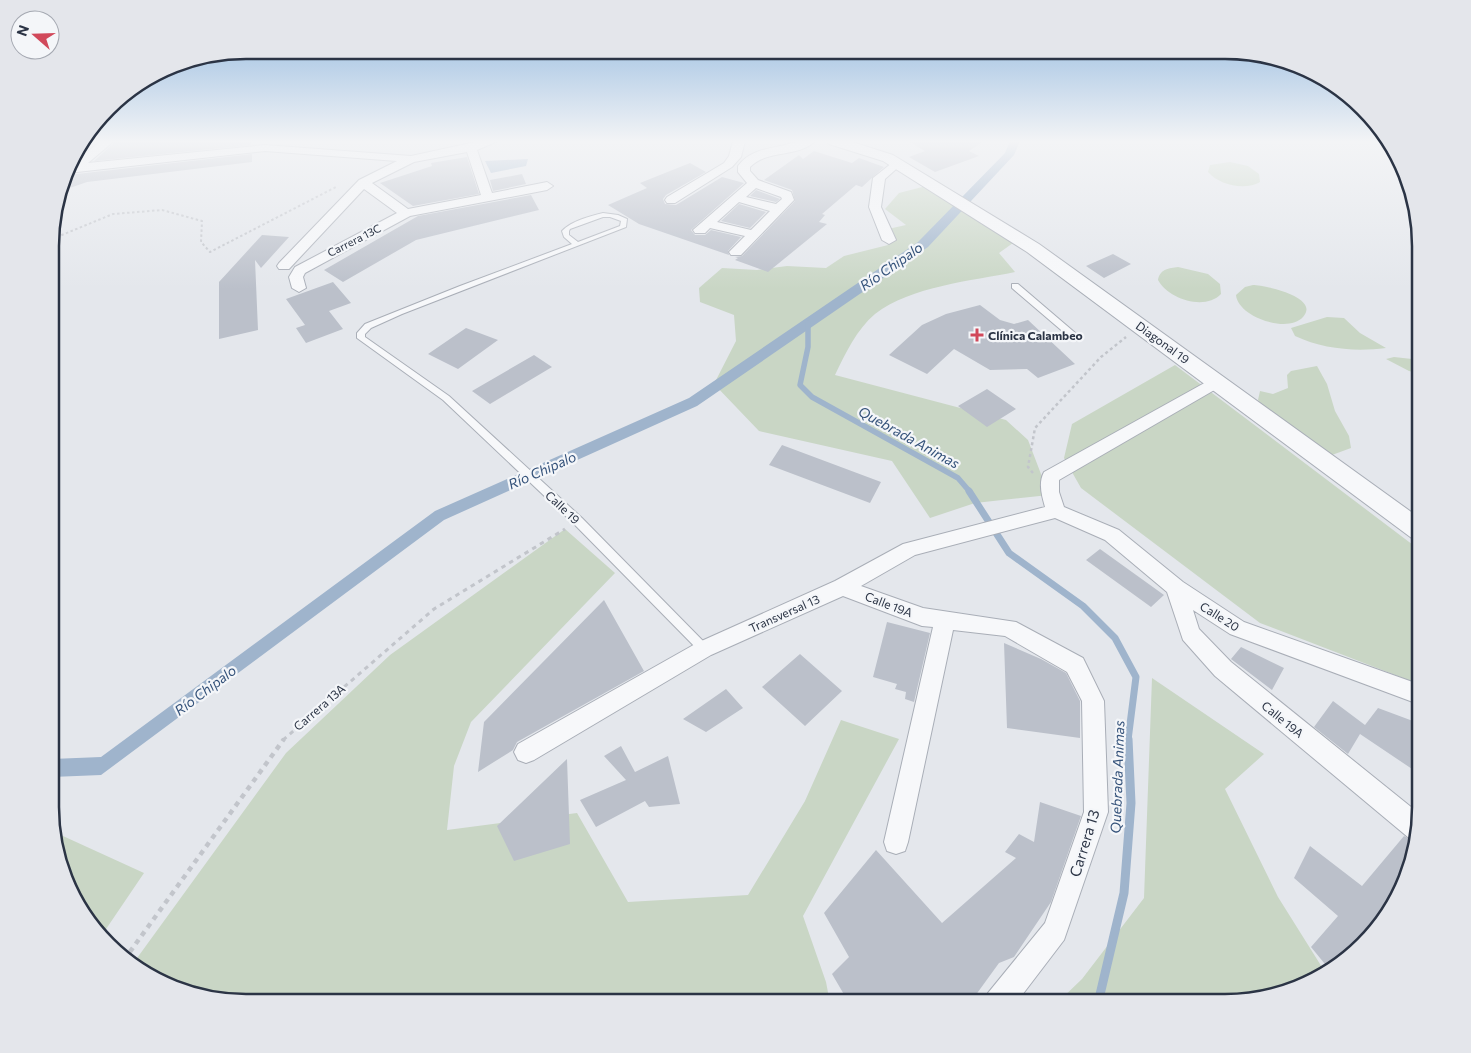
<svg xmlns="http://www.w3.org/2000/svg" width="1471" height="1053" viewBox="0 0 1471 1053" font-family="Commissioner,sans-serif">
	<rect width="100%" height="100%" fill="#e4e7ec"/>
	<path fill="#c9d6c5" d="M1230,162L1248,166L1259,174L1260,182C1245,191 1219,185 1208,172L1210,165Z
		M930,185L1013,243L999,253L1015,272C972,281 911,286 875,314C857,329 845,354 835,375L1006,420L1028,440L1049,495L975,503L930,518L892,461L759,431L714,384L736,341L734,315L700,302L699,288L722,268L757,270L787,266L826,268L844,256L888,245L879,231L906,225L885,209L899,193Z
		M1178,267L1208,274L1220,284L1221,294C1205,311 1168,299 1158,280C1160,269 1169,268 1178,267Z
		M1253,285C1264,285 1321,297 1303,317C1288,334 1238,317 1236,295L1245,287Z
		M1327,317L1344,318L1360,333L1386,348C1355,352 1323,349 1295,336L1291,328Z
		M1394,357L1421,360V374L1409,371L1386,359Z
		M1175,365L1421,551V685L1260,623L1081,488L1064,458L1072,424Z
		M1317,366L1327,384L1335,411L1349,436L1351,448L1332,455L1268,413L1258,400L1260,391L1273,394L1288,388L1287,375L1291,371Z
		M565,529L615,573L471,722L454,766L447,830L577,813L628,902L748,895L805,801L841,720L899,739L803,916L826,982L830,1003H233L183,993L132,965L286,753L390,655Z
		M1152,678L1264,754L1225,789L1278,897L1325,972L1312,983L1225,1003H1057L1082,979L1144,898Z
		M52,831L144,873L102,935L76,905Z"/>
	<path fill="#9fb4cc" d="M1010,141H1020L1014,155L928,247L697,406L444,520L101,775L52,777V759L101,757L435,511L689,398L918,242L1005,153Z
		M528,159L526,166L491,173L485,161Z"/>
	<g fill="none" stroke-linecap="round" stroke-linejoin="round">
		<path stroke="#9fb4cc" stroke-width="5.5" d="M808,323V347L800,385L812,397L958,478L970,492"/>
		<path stroke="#9fb4cc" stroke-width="7" d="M969,491L1009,553L1083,606L1115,638L1136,677L1128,740"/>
		<path stroke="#9fb4cc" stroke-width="9" d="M1098,1003L1124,893L1131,803L1128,739"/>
	</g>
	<path fill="#bbc0ca" d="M84,141H98L69,164L70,159Z
		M116,141H251V145L94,161Z
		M908,141H984L969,151L979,156L935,172L909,157L925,151Z
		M814,151L852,163L859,158L884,167L862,187L856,185L822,214L825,215L819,222L827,224L768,272L735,260L738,258L735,257L742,256L795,201L792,190L764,180L799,155L803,159Z
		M252,154V162L87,182L61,191L66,173L68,175Z
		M467,157L479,194L413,206L380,183L432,166L431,163Z
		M690,163L706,172L666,195L663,199L665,204L676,205L722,177L744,183L691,230L695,235H705L711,230L741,237L728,251L729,255L639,224L608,205L647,188L640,183Z
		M522,174L526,184L493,191L490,180Z
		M756,190L780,199L776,202L750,196Z
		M531,195L539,210L416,240L343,282L324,270L418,216Z
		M739,204L766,212L750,228L721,221Z
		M262,235L289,237L261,268L255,260L258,330L219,339V282Z
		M1113,254L1131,264L1104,278L1086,266Z
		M333,282L351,303L329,311L343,329L306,343L296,328L305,325L286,299Z
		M980,305L1000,320L1014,324L1028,320L1075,364L1038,378L1027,369L990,370L954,349L927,374L889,355L922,325L946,314Z
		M466,328L498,340L458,369L428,354Z
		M534,355L552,367L490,404L472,391Z
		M987,389L1016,409L987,427L958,406Z
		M782,445L881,482L870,503L769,465Z
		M1100,549L1164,595L1151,607L1086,560Z
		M604,600L644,671L517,742L513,750L478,772L484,722Z
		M887,622L930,633L914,702L905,699L906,692L895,689L897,684L873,677Z
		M1004,643L1041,659L1066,673L1080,701V738L1007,728Z
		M1241,647L1284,668L1272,690L1231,659Z
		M800,654L842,691L805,726L762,687Z
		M726,689L743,708L706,732L683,719Z
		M1333,701L1365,725L1378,708L1421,724V775L1360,734L1348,754L1314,727Z
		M621,746L635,772L668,756L680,804L649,807L645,801L596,827L580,800L626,780L604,756Z
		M567,759L570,844L514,861L497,826Z
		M1040,802L1081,816L1051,902L1014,957L999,963L970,1003H849L832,974L849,957L824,913L876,850L942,923L1016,858L1005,852L1019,834L1034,842Z
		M1404,836L1415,842L1406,882L1380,927L1329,969L1311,947L1338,916L1294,878L1310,846L1362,886Z"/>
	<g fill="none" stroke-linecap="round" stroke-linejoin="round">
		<g stroke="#a9aeb7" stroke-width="2">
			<path id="service" d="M603,213L618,215L627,219L626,227L402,314L371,328L365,334V337L449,396L582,518L708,646L710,649L708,652L704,654L700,652L574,524L443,400L357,338V333L365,324L460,286L572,244L564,237L562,231C571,221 590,216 603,213ZM603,217H610L621,221L620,226L578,242L569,235V231L570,229Z
				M1012,284H1018L1080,337V341H1074L1012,288Z"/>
		</g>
		<g stroke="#a9aeb7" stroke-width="2">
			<path id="minor" d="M101,141H114L88,163L265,145L411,156L480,141H498L477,150L492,193L547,182L553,186L547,190L410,216L305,273L303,277L306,288L299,292L292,288L289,277L295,267L397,213L364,189L289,269H279L277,266L279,263L359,180L397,161L265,151L68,173V167ZM467,152L481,195L408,209L372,183L414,162Z
				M733,141H745L741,157L732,167L675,203H667L665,200L667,197L724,163L729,156Z
				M799,141H815C798,158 768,149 750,167V171L758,180L791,192L794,200L741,255H731L729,252L745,236L710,228L705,233H695L693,230L747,183L738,172V166C753,146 778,149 799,141ZM756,188L781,197L782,199L776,204L746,197ZM739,202L770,211L751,230L717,222Z
				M897,159L903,163L885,179L881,207L896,240L889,244L882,240L869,207L873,178Z
				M1217,376L1223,377L1225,381L1223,385L1059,480V492L1064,507L1119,530L1183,582L1244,622L1421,685V705L1230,634L1193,610L1199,629L1231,662L1421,815L1416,840L1409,838L1215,676L1183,640L1167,592L1105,540L1055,518L915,555L861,586L923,608L1016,622L1083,658L1104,701L1108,812L1064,940L1016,1003H984L988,993L1045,923L1084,812L1082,701L1067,672L1005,636L953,630L908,842L905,851L896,854L887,851L884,842L933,627L922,626L843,596L711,655L534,760L526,763L518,760L514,752L518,744L697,643L835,581L903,544L1045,507C1042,496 1038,483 1044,472Z"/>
		</g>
		<g stroke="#a9aeb7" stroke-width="2">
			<path id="tertiary" d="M827,141H849L893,155L1039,244L1421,519V541L1413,539L1027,252L883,161L829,144Z"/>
		</g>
		<path stroke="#c2c5cb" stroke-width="2" stroke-dasharray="2.5 2.5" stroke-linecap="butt" d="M52,239L113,214L162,210L202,221L201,242L210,252L336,187"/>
		<path stroke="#c2c5cb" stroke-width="2.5" stroke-dasharray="3 3" stroke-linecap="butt" d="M1033,473L1028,467L1035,428L1101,357L1126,337"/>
		<path stroke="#c2c5cb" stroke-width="3" stroke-dasharray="4.5 4.5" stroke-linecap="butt" d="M283,740L434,609L565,529"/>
		<path stroke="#c2c5cb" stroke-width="4.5" stroke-dasharray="5 5" stroke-linecap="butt" d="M124,960L284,739"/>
		<use href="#service" fill="#f7f8fa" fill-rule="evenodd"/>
		<use href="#minor" fill="#f7f8fa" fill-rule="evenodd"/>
		<use href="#tertiary" fill="#f7f8fa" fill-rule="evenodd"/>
	</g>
	<linearGradient id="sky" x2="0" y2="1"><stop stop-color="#8bb4dd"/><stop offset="0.49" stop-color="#f3f4f6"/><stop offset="1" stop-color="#f3f4f6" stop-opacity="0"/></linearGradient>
	<rect width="1471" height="289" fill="url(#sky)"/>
	<path fill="#d1495b" stroke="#f4f6f9" stroke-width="2" d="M974.5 327.5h5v5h5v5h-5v5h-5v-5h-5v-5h5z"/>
	<g text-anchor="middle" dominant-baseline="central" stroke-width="4.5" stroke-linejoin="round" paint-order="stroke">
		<g font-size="11" fill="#2b3445" stroke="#f4f6f9">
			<text transform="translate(354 240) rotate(-27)">Carrera 13C</text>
		</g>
		<g font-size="12" font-weight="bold" fill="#2b3445" stroke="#f4f6f9" text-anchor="start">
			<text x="988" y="335">Clínica Calambeo</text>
		</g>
		<g font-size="12" fill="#2b3445" stroke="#f4f6f9">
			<text transform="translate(1163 342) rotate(36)">Diagonal 19</text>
			<text transform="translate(563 507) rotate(43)">Calle 19</text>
			<text transform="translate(889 604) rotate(21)">Calle 19A</text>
			<text transform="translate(784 613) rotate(-24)">Transversal 13</text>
			<text transform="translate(1220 616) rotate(32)">Calle 20</text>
			<text transform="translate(319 707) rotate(-41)">Carrera 13A</text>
			<text transform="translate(1283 719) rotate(39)">Calle 19A</text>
		</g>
		<g font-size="14" font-style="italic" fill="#34527a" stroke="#f4f6f9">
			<text transform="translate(891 266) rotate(-35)">Río Chipalo</text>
			<text transform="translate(909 437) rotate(29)">Quebrada Animas</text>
			<text transform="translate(542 470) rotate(-24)">Río Chipalo</text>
			<text transform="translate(205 690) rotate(-37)">Río Chipalo</text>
			<text transform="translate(1117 777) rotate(-88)">Quebrada Animas</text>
		</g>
		<g font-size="15" fill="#2b3445" stroke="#f4f6f9">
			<text transform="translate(1084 843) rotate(-73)">Carrera 13</text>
		</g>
	</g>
	<path d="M0 0H1471V1053H0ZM246 59H1225A187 187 0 0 1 1412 246V807A187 187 0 0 1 1225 994H246A187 187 0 0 1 59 807V246A187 187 0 0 1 246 59Z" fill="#e4e6eb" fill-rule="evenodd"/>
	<path fill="none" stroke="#2b3445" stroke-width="2.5" d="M246 59H1225A187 187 0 0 1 1412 246V807A187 187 0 0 1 1225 994H246A187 187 0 0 1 59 807V246A187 187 0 0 1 246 59Z"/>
	<g transform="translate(35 35) rotate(290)"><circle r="24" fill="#f4f6f9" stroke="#a4a8b1"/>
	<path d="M0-4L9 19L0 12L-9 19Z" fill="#d1495b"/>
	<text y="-8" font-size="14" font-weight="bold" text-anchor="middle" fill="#2b3445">N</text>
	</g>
</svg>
